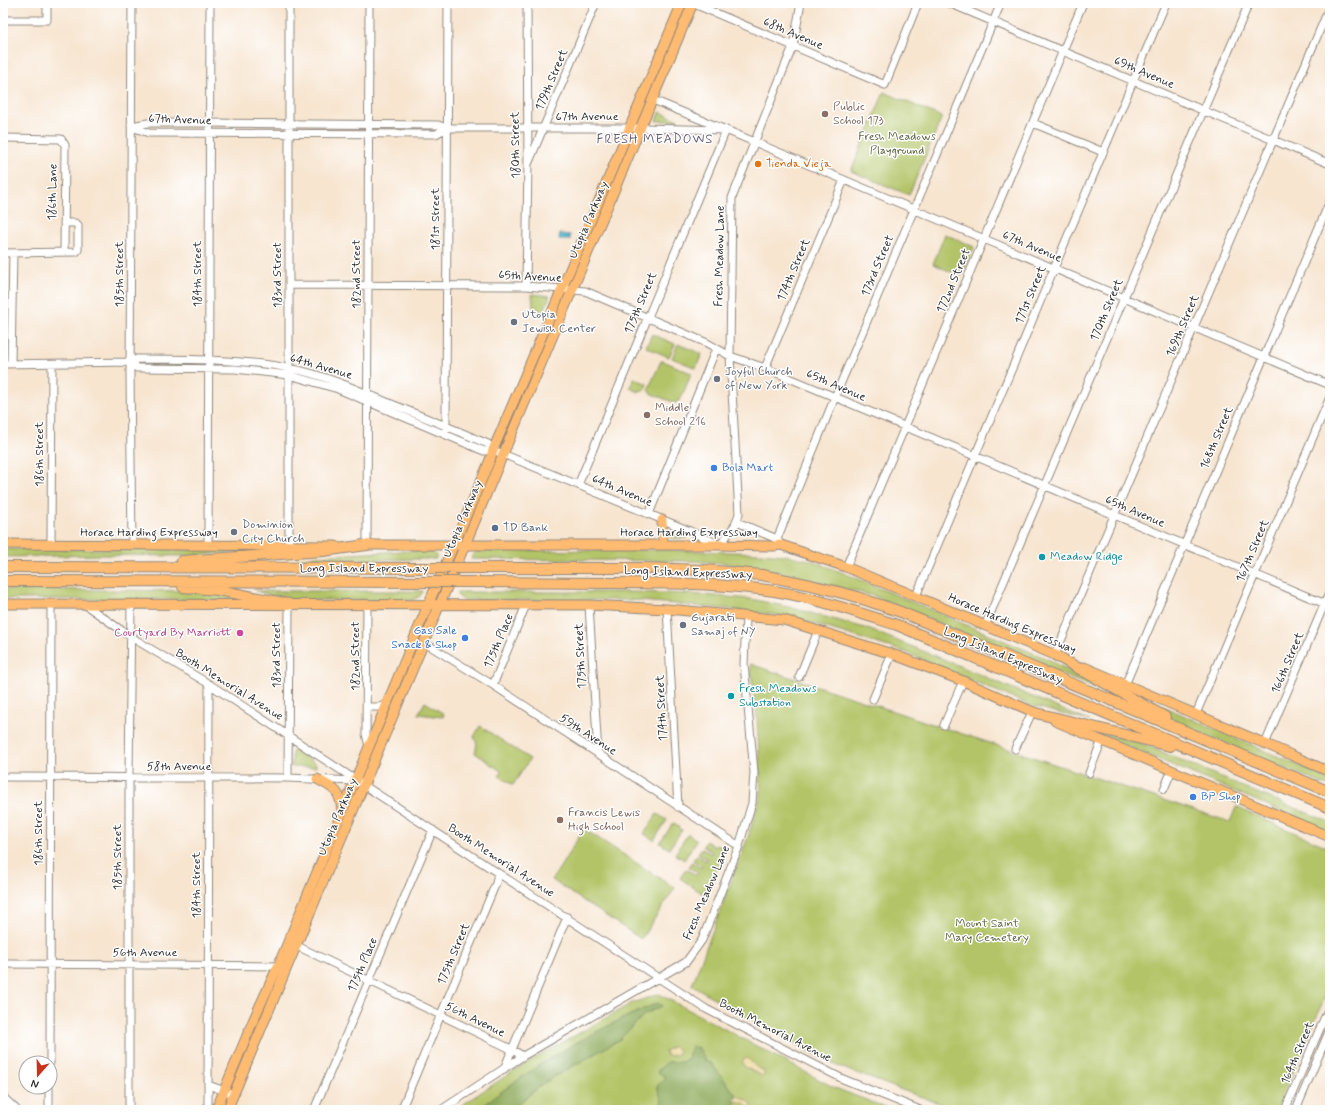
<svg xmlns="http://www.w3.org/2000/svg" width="1333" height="1113" viewBox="0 0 1333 1113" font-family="Mynerve,sans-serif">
	<rect width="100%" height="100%" fill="#fff"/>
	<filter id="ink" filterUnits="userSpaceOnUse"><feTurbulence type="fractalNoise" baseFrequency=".025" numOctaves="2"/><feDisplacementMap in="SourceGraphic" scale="8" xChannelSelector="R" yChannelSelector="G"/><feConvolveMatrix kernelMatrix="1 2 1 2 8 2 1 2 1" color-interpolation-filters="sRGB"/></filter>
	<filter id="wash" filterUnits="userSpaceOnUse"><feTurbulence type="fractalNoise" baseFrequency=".012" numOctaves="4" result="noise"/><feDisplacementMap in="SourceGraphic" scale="16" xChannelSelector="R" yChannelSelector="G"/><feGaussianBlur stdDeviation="0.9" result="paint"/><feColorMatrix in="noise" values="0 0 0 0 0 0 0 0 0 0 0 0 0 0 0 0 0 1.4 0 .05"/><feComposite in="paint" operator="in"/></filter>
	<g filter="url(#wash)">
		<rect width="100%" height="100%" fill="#f7e5d0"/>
		<path fill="#b3c468" stroke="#6f784a" d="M884,92L942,117L909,195L851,171Z
			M660,112L678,120V121H656Z
			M945,234L974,247L961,276L933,264Z
			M532,294L550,296L543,313L533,307Z
			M652,334L675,344L669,357L646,347Z
			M678,344L702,354L696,368L672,358Z
			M661,361H663L691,373V375L680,400L675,403L650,393L648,390Z
			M634,378L647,384L644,391L640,390L639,392L630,388Z
			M670,530L688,538H670Z
			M3,549L274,550L184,556L104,555L3,557Z
			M667,550L760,553L785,555L810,560L846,574L1052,661L1091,684L1094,688L874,596L779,572L724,563L689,561L471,559L473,555L477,551Z
			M402,551H431L436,555V559L297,560L316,556Z
			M3,589L206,591L248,600L3,599Z
			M256,591H423L420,596L413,600H293L273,596Z
			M458,592H635L692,594L751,599L789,607L865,628L943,659L1089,721L1029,705L905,652L792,617L727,609L631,600H463L457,595Z
			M750,664L1230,822L1236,807L1330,848V985L1277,1110H959L899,1089L835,1065L727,1006L692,985L748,837L761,794L757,717Z
			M1146,699L1330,779V787L1196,731L1157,711L1145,703Z
			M425,702L444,714L443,717L418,714Z
			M480,726L530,759L513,785L499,776L501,771L475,753L477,744L474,737Z
			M1087,729L1141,743L1255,792L1330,822V832Z
			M294,750H297L316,764V767H292V752Z
			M657,814L667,820L654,840L644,834Z
			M673,823L682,830L669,849L660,843Z
			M584,829L675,888L641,939L552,880Z
			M688,834L697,840L684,860L675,854Z
			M706,841L715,847L717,845L725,849L706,896L680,878L686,869L696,875L698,873L689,867L692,862L701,868L702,866L693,860L697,855L706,861L707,859L698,853L702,848L711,854L712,852L703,846Z
			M659,994L835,1088L892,1110H454L523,1065L632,1003Z"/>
		<path fill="#8eaa5c" stroke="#5c6a44" d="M658,1003L662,1006L645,1014L619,1040L547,1081L510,1110H477C535,1065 590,1031 658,1003Z
			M692,1046L699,1048L705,1061L712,1064L736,1095L734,1099L736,1101L730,1110H658L662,1101L657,1086L666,1078L657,1071L668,1062H682L688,1058Z"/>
		<path fill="#eeda9e" stroke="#8c8264" d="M674,1046L679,1050L678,1054L670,1056L666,1055L665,1051Z
			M746,1058C754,1061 753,1068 764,1071V1076H762L745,1067L742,1063L743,1060Z
			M738,1096L750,1102L752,1105V1107L748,1108L744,1103L736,1101L734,1098Z"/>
		<path fill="#4eb3cc" stroke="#3c6f7c" d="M560,234L570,235V240H560L559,238Z"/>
	</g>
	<g filter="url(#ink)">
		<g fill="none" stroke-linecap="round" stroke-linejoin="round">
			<g stroke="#91887e" stroke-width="9">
				<path id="minor" d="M132,3L130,374L132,545
					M692,3L885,85L918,3
					M949,3L1330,164
					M3,20H47V3
					M1033,123L1103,152
					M131,126L148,123H203L438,125L447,128H641L726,130L1330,385
					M132,127L149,133L436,134L447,128
					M3,138L61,139L65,145L64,252
					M529,162L596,3
					M3,253L76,252L78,250V225L75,223H64
					M289,285L526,286L585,291L707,343L730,356L765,368L835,397L1330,606
					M526,286L528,164L527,3
					M130,362L137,368H140L235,369L289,375L338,389L484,451L493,450
					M3,364L130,362L137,359C186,359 240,359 289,368C324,375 356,389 389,403C418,415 447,426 476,439L488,444L493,450L690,531L720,545L735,525L739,514L730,356L732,198L793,46L801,3
					M11,364L13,253
					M765,368L844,180
					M445,434L446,420L448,3
					M578,485L726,130L653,100
					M649,514L716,349
					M737,522L777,539L779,542
					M777,539L835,397L1001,3
					M51,544L52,364
					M208,545L210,3
					M367,545L369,3
					M289,546V3
					M846,567L1083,3
					M916,596L1166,3
					M84,604L131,637L209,684L706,1009L843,1079L920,1110
					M367,605L366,734L369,746
					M589,605L598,754
					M667,609L678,807
					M985,626L1249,3
					M425,643L493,685L739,846
					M1055,655L1330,6
					M799,677L818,631
					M493,685L526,605
					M1125,685L1330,201
					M873,699L892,654
					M367,707H379L388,704
					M1196,714L1330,397
					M944,725L963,681
					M1265,744L1330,591
					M1015,749L1032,712
					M1089,773L1102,740
					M3,777L288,778L355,781
					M288,778L289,604
					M1164,789L1172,770
					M293,944L511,1049L523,1056
					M3,964L283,966
					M50,1063L51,604
					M504,1069L567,917
					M208,1085L233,1094
					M3,1097L17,1110
					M49,1110V1087
					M129,1110V777L131,604
					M208,1110L209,684
					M314,1110L433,830
					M401,1110L496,883L498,873
					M441,1110L523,1056L686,962L702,940L739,846L752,803L754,772L744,664L746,618
					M1285,1110L1330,1005
					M1296,1110L1330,1029"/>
			</g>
			<g stroke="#91887e" stroke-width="11">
				<path id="major" d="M662,520L663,545
					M3,544L336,546
					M360,545H720L774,546L781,545L846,567L1062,658
					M3,604L589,605L667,609L784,620L892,654L963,681L1038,714
					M1084,667L1275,748L1330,772
					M1055,721L1330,837
					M317,779C335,789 340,790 342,811
					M216,1110L253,1021L278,966L428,605L490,460L493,450L553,310L682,3
					M227,1110C383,741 538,372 693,3"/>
			</g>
			<g stroke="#91887e" stroke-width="12">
				<path id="highway" d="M182,561L323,551L367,545
					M3,567L432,568
					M468,568H642L705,570L762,575L811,585L854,596L901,612L1330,792
					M3,581L427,582
					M462,582C511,582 561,583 611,583C660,583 710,583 759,589C805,594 853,611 897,625L1330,808
					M183,587L218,590L289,604
					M1055,655L1165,717
					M1032,712L1170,746"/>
			</g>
			<use href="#minor" stroke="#fff" stroke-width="7"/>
			<use href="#major" stroke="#ffbb71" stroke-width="9"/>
			<use href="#highway" stroke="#ffbb71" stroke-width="10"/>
			<g stroke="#91887e" stroke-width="12" stroke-linecap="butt">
				<path id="highway-bridge" d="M432,568H468
					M427,582H462"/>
			</g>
			<use href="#highway-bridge" stroke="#ffbb71" stroke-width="10"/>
		</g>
	</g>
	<g fill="#8d6e63" stroke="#fff" stroke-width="1.5">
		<circle cx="825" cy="114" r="4"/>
		<circle cx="647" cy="415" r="4"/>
		<circle cx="560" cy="820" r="4"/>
	</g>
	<circle fill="#e8710a" stroke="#fff" stroke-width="1.5" cx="758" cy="164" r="4"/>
	<g fill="#6b7280" stroke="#fff" stroke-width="1.5">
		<circle cx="514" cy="322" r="4"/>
		<circle cx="717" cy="379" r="4"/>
		<circle cx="234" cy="532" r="4"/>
		<circle cx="683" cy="625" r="4"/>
	</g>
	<g fill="#3f7fe0" stroke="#fff" stroke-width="1.5">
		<circle cx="714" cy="468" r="4"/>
		<circle cx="465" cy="638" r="4"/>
		<circle cx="1193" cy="797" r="4"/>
	</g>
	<circle fill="#5c6f8a" stroke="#fff" stroke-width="1.5" cx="495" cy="528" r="4"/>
	<g fill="#0f9aa8" stroke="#fff" stroke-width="1.5">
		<circle cx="1042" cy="557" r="4"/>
		<circle cx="731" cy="696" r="4"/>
	</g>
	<circle fill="#d1479c" stroke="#fff" stroke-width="1.5" cx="240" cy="633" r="4"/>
	<g text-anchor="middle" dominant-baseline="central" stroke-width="3" stroke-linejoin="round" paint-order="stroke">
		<g font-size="12" fill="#2b2b2b" stroke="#fff">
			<text transform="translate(793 34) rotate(23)">68th Avenue</text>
			<text transform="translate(1144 73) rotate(23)">69th Avenue</text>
			<text transform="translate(552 80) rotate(-67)">179th Street</text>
			<text x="587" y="117">67th Avenue</text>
			<text transform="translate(180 120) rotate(2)">67th Avenue</text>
			<text transform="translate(516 145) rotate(-91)">180th Street</text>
			<text transform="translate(53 192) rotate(-89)">186th Lane</text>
			<text transform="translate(436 219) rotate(-90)">181st Street</text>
			<text transform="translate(589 220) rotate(-67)">Utopia Parkway</text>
			<text transform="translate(1032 247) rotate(23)">67th Avenue</text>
			<text transform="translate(720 256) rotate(-89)">Fresh Meadow Lane</text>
			<text transform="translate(878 266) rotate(-67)">173rd Street</text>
			<text transform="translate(794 270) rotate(-67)">174th Street</text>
			<text transform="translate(120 274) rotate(-90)">185th Street</text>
			<text transform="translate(198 274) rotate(-90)">184th Street</text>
			<text transform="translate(357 274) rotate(-90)">182nd Street</text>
			<text transform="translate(278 275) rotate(-90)">183rd Street</text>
			<text transform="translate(530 277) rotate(3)">65th Avenue</text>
			<text transform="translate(954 281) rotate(-67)">172nd Street</text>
			<text transform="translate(1031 295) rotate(-67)">171st Street</text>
			<text transform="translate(641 303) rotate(-67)">175th Street</text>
			<text transform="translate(1107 310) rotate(-67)">170th Street</text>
			<text transform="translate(1183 326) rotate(-67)">169th Street</text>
			<text transform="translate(321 367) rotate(16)">64th Avenue</text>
			<text transform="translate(836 386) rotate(23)">65th Avenue</text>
			<text transform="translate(1217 438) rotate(-67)">168th Street</text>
			<text transform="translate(40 454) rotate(-90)">186th Street</text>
			<text transform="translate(622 491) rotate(23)">64th Avenue</text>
			<text transform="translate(1135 512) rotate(23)">65th Avenue</text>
			<text transform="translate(463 519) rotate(-67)">Utopia Parkway</text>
			<text x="149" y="533">Horace Harding Expressway</text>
			<text x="689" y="533">Horace Harding Expressway</text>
			<text transform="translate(1253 551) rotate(-67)">167th Street</text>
			<text x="364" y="569">Long Island Expressway</text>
			<text transform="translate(688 573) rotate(2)">Long Island Expressway</text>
			<text transform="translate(1012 624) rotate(23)">Horace Harding Expressway</text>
			<text transform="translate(499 641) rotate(-67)">175th Place</text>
			<text transform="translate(277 655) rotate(-90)">183rd Street</text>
			<text transform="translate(356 656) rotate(-90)">182nd Street</text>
			<text transform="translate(581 656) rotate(-93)">175th Street</text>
			<text transform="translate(1003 656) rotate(23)">Long Island Expressway</text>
			<text transform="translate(1288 663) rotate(-67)">166th Street</text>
			<text transform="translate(229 685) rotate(32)">Booth Memorial Avenue</text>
			<text transform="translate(662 708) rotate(-93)">174th Street</text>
			<text transform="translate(588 735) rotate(33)">59th Avenue</text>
			<text x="179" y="767">58th Avenue</text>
			<text transform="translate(338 817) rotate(-67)">Utopia Parkway</text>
			<text transform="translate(39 833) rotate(-90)">186th Street</text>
			<text transform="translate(118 857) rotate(-90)">185th Street</text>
			<text transform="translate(501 861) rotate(33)">Booth Memorial Avenue</text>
			<text transform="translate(197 885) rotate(-90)">184th Street</text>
			<text transform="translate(707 893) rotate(-67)">Fresh Meadow Lane</text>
			<text x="145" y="953">56th Avenue</text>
			<text transform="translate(454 954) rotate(-67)">175th Street</text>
			<text transform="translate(363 965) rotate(-67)">175th Place</text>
			<text transform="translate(475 1020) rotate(26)">56th Avenue</text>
			<text transform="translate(775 1031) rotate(27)">Booth Memorial Avenue</text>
			<text transform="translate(1298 1053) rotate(-67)">164th Street</text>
		</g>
		<g font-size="12" fill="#785e54" stroke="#fff" text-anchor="start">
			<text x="833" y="107">Public<tspan x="833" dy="14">School 173</tspan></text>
			<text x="655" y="408">Middle<tspan x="655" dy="14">School 216</tspan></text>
			<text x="568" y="813">Francis Lewis<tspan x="568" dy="14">High School</tspan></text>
		</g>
		<g font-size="12" fill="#5b6140" stroke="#fff">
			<text x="897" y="137">Fresh Meadows<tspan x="897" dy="14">Playground</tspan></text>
			<text x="987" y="924">Mount Saint<tspan x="987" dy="14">Mary Cemetery</tspan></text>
		</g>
		<g font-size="12" fill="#c56008" stroke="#fff" text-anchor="start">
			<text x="766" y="164">Tienda Vieja</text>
		</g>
		<g font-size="12" fill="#5b616d" stroke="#fff" text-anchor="start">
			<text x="522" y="315">Utopia<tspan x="522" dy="14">Jewish Center</tspan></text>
			<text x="725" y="372">Joyful Church<tspan x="725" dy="14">of New York</tspan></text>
			<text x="242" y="525">Dominion<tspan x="242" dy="14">City Church</tspan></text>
			<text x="691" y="618">Gujarati<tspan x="691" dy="14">Samaj of NY</tspan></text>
		</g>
		<g font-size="12" fill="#366cbe" stroke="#fff" text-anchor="start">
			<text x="722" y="468">Bola Mart</text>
			<text x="457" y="631" text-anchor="end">Gas Sale<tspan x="457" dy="14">Snack &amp; Shop</tspan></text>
			<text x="1201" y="797">BP Shop</text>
		</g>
		<g font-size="12" fill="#4e5e75" stroke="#fff" text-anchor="start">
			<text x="503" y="528">TD Bank</text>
		</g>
		<g font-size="12" fill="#0d838f" stroke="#fff" text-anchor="start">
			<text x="1050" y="557">Meadow Ridge</text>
			<text x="739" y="689">Fresh Meadows<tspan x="739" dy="14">Substation</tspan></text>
		</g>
		<g font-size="12" fill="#b23c85" stroke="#fff" text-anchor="end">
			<text x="232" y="633">Courtyard By Marriott</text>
		</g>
		<g font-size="13" letter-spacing="1" fill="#615a74" stroke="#fff">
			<text x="655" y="139">FRESH MEADOWS</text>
		</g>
	</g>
	<rect width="1333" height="1113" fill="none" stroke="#fff" stroke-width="16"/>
	<g transform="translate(38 1075) rotate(200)"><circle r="19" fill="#ffffff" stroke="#aaaaaa"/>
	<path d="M0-3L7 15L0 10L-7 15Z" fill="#c8321e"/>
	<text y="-6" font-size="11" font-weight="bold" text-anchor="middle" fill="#2b2b2b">N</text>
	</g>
</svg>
